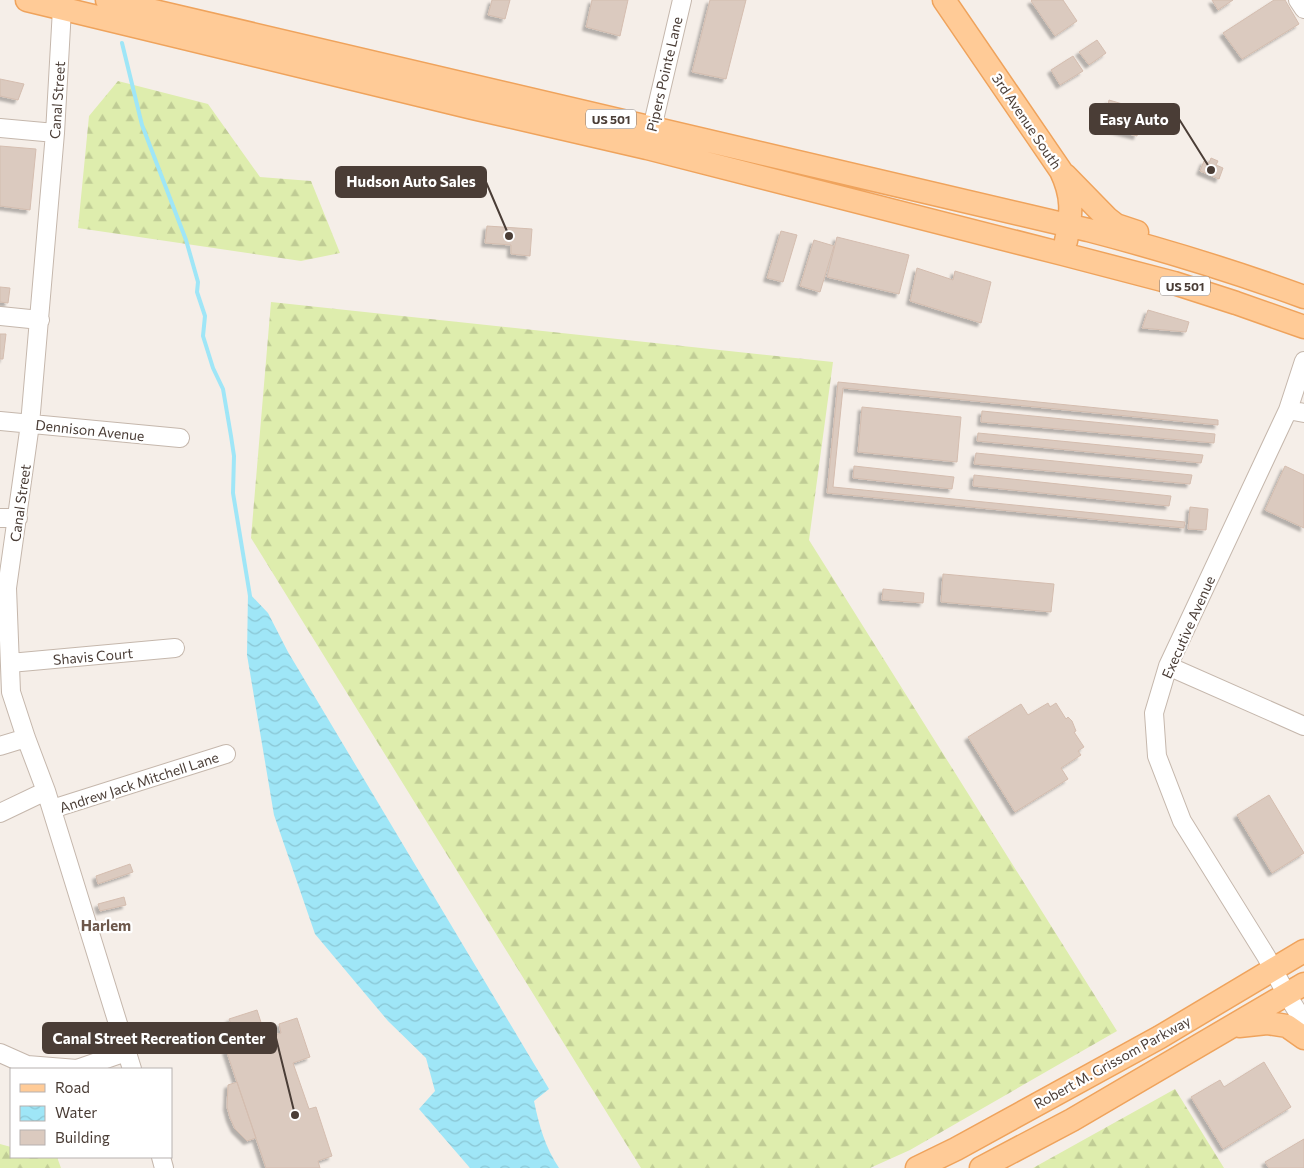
<svg xmlns="http://www.w3.org/2000/svg" width="1304" height="1168" viewBox="0 0 1304 1168" font-family="Commissioner,sans-serif">
	<defs>
		<pattern id="forest-firs" width="22" height="20" patternUnits="userSpaceOnUse" patternTransform="scale(1.25)"><rect width="22" height="20" fill="#deedad"/><path d="M5 1l3.5 6h-7zM16 11l3.5 6h-7z" fill="#c0cc95"/></pattern>
		<pattern id="water-waves" width="16" height="10" patternUnits="userSpaceOnUse" patternTransform="scale(1.25)"><rect width="16" height="10" fill="#9fe6f7"/><path d="M0 5q4-4 8 0t8 0" fill="none" stroke="#8ac6d4"/></pattern>
		<filter id="shadow"><feDropShadow dx="-3.5" dy="3.5" stdDeviation="1" flood-color="#0004"/></filter>
	</defs>
	<rect width="100%" height="100%" fill="#f5eee8"/>
	<path fill="url(#forest-firs)" d="M118,81L208,104L260,177L311,181L340,253L301,261L78,228L89,116Z
		M271,302L833,362L809,540L1117,1031L910,1150L870,1168H641L251,538Z
		M1175,1089L1224,1168H1033Z
		M0,1144L11,1147V1157H57L61,1168H0Z"/>
	<path fill="url(#water-waves)" d="M248,592L268,613L288,652L549,1089L534,1101C539,1125 545,1147 559,1168H470L419,1109L435,1091L426,1058L388,1021L315,934L274,815L247,655Z"/>
	<g fill="none" stroke-linecap="round" stroke-linejoin="round">
		<path stroke="#9fe6f7" stroke-width="4" d="M122,43L142,125L186,240L198,282L197,292L205,316L203,336L213,368L223,389L231,436L234,456L233,493L250,596"/>
	</g>
	<path fill="#dbcabf" stroke="#d4bdaf" filter="url(#shadow)" d="M492,0H510L505,19L488,15Z
		M592,0H628L620,36L586,27Z
		M710,0H746L726,79L692,72Z
		M1032,0H1063L1077,21L1055,36L1031,1Z
		M1212,0H1233L1218,10Z
		M1274,0H1285L1299,24L1242,59L1223,33Z
		M1097,40L1106,53L1089,65L1079,52Z
		M1073,56L1083,71L1060,85L1051,70Z
		M0,79L24,84L18,100L0,96Z
		M1109,100L1143,110L1137,136L1103,127Z
		M0,146L36,149L30,210L0,206Z
		M1211,158L1218,161L1216,165L1223,168L1219,179L1200,171L1204,161L1209,163Z
		M487,226L532,229L530,256L511,254V245L485,243Z
		M781,231L797,235L783,282L767,278Z
		M837,237L909,255L899,294L827,277Z
		M814,240L834,246L820,292L800,286Z
		M917,268L953,280L955,271L991,282L981,323L910,301Z
		M0,287L10,288L8,303L0,302Z
		M1148,310L1189,322L1186,332L1142,328Z
		M0,334H6L3,359H0Z
		M838,382L1218,420V425L843,388L833,487L1185,522L1184,528L827,493Z
		M862,407L961,417L957,462L858,452Z
		M982,411L1215,434L1214,443L981,422Z
		M978,433L1203,455L1201,463L977,441Z
		M976,453L1192,475L1190,484L974,464Z
		M854,466L954,477L952,489L853,478Z
		M1285,466L1304,475V528L1265,510Z
		M974,475L1171,496L1169,506L973,486Z
		M1190,507L1208,509L1206,530L1188,529Z
		M943,574L1054,584L1051,612L941,602Z
		M883,589L924,593L923,603L882,600Z
		M1048,703L1050,707L1056,703L1066,719L1068,717L1072,721L1076,731L1074,732L1084,747L1078,751L1081,755L1061,768L1068,779L1015,812L968,737L1021,704L1028,715Z
		M1269,795L1304,853L1272,873L1237,815Z
		M130,864L133,872L98,884L96,876Z
		M124,897L126,905L100,911L98,904Z
		M257,1010L266,1038L281,1033L279,1024L297,1018L310,1057L293,1063L309,1109L316,1107L332,1156L318,1161L320,1168H266L226,1050L232,1048L228,1034L234,1032L229,1019Z
		M1264,1062L1291,1107L1223,1149L1191,1097L1220,1080L1224,1087Z
		M237,1082L256,1138L247,1141L235,1129L230,1118L227,1107L228,1085Z
		M1304,1139V1168H1269L1265,1162Z"/>
	<g fill="none" stroke-linecap="round" stroke-linejoin="round">
		<g stroke="#c5b7ac" stroke-width="20">
			<path id="minor" d="M61,0L62,9L55,133L30,424L7,588L11,692L26,738L46,791L132,1069
				M1298,0L1304,9
				M0,128L55,133
				M649,141L682,0
				M0,316L40,320
				M1304,361L1288,410L1168,666L1154,713L1157,756L1182,821L1266,956L1287,995L1304,1022
				M1288,410L1304,413
				M0,421L180,438
				M0,518H18
				M10,663L175,648
				M1168,666L1304,726
				M0,746L26,738
				M52,809L226,754
				M0,813L46,791
				M0,1053L27,1065L77,1069L126,1052
				M161,1157L164,1168"/>
		</g>
		<g stroke="#efa35c" stroke-width="25">
			<path id="major" d="M27,0L473,108L647,148L1063,254L1174,283L1236,303L1304,327
				M107,0L1088,230C1161,249 1233,271 1304,297
				M944,0L1061,171C1073,196 1072,213 1066,241
				M1065,175L1107,218L1116,225L1137,232
				M1239,1026L1267,1023L1287,1026L1304,1038
				M917,1168L956,1149L1160,1037L1304,951
				M981,1168L1072,1120L1304,984"/>
		</g>
		<use href="#minor" stroke="#fff" stroke-width="18"/>
		<use href="#major" stroke="#ffcb97" stroke-width="22"/>
	</g>
	<g text-anchor="middle" dominant-baseline="central" stroke-width="4.5" stroke-linejoin="round" paint-order="stroke">
		<g fill="#fff" stroke="#807772" stroke-width="1">
			<rect x="586" y="109.5" width="50" height="19" rx="4"/>
			<rect x="1160" y="276.5" width="50" height="19" rx="4"/>
		</g>
		<g font-size="12" font-weight="bold" fill="#4a3d36">
			<text x="611" y="119">US 501</text>
			<text x="1185" y="286">US 501</text>
		</g>
		<g font-size="14" fill="#4a3d36" stroke="#fff">
			<text transform="translate(664 74) rotate(-77)">Pipers Pointe Lane</text>
			<text transform="translate(57 100) rotate(-86)">Canal Street</text>
			<text transform="translate(1027 121) rotate(56)">3rd Avenue South</text>
			<text transform="translate(90 430) rotate(6)">Dennison Avenue</text>
			<text transform="translate(20 503) rotate(-82)">Canal Street</text>
			<text transform="translate(1188 627) rotate(-66)">Executive Avenue</text>
			<text transform="translate(93 656) rotate(-5)">Shavis Court</text>
			<text transform="translate(139 782) rotate(-18)">Andrew Jack Mitchell Lane</text>
			<text transform="translate(1112 1062) rotate(-29)">Robert M. Grissom Parkway</text>
		</g>
		<g font-size="15" font-weight="bold" fill="#6d584c" stroke="#fff">
			<text x="106" y="925">Harlem</text>
		</g>
	</g>
	<path fill="none" stroke="#4a3d36" stroke-width="2" d="M1211 170L1179 119M509 236L486 182M295 1115L276 1038"/>
	<g fill="#4a3d36" stroke="#fff" stroke-width="2">
		<circle cx="1211" cy="170" r="5"/>
		<circle cx="509" cy="236" r="5"/>
		<circle cx="295" cy="1115" r="5"/>
	</g>
	<g fill="#4a3d36" stroke="#4a3d36" stroke-width="2">
		<rect x="1090" y="104" width="89" height="30" rx="5"/>
		<rect x="336" y="167" width="150" height="30" rx="5"/>
		<rect x="43" y="1023" width="233" height="30" rx="5"/>
	</g>
	<g font-size="15" text-anchor="middle" font-weight="bold" fill="#fff">
		<text x="1134" y="125">Easy Auto</text>
		<text x="411" y="187">Hudson Auto Sales</text>
		<text x="159" y="1044">Canal Street Recreation Center</text>
	</g>
	<rect x="10" y="1068" width="162" height="90" fill="#ffffff" stroke="#b7b1af"/>
	<rect x="20" y="1084" width="25" height="8" fill="#ffcb97" stroke="#b7b1af"/>
	<text x="55" y="1093" font-size="15" fill="#4a3d36">Road</text>
	<rect x="20" y="1106" width="25" height="15" fill="url(#water-waves)" stroke="#b7b1af"/>
	<text x="55" y="1118" font-size="15" fill="#4a3d36">Water</text>
	<rect x="20" y="1130" width="25" height="15" fill="#dbcabf" stroke="#b7b1af"/>
	<text x="55" y="1143" font-size="15" fill="#4a3d36">Building</text>
</svg>
